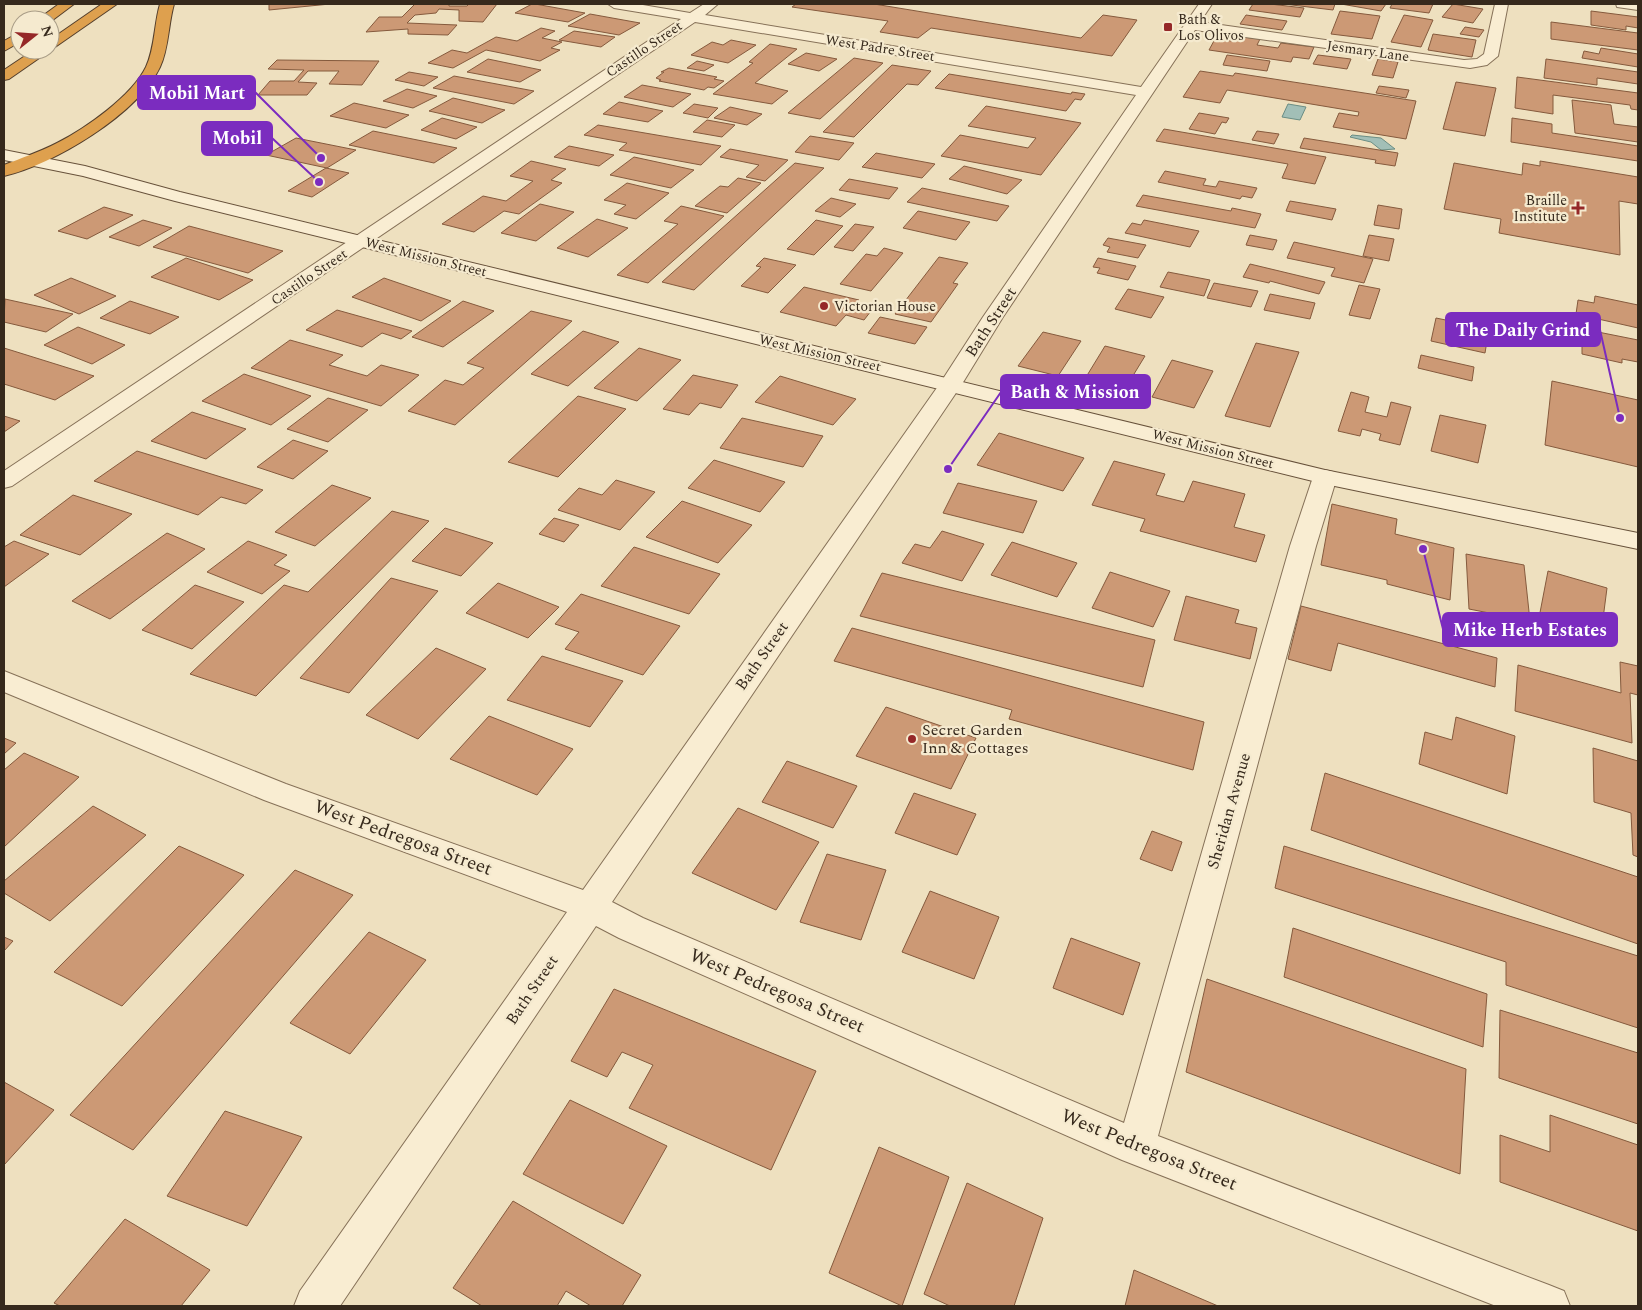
<svg xmlns="http://www.w3.org/2000/svg" width="1642" height="1310" viewBox="0 0 1642 1310" font-family="Spectral,serif">
	<rect width="100%" height="100%" fill="#eee0bf"/>
	<path fill="#a2bfb7" stroke="#6a8d84" d="M1288,104L1306,107L1300,120L1282,117Z
		M1352,135L1381,138L1395,149L1381,150L1371,142L1350,137Z"/>
	<path fill="#cc9975" stroke="#855a3d" d="M269,4H330L269,10Z
		M415,4H449V6H467L469,4H497L483,22L459,21V10L439,9L436,13L415,15L407,23L457,25L448,35L408,34V29L366,32L379,17H402Z
		M532,4H535L585,13L568,22L515,13Z
		M796,4H874L1081,38L1103,15L1137,20L1112,56L931,28L918,38L880,32L888,21L792,7Z
		M1253,4H1270L1304,8L1300,17L1249,10Z
		M1284,4H1335L1333,10Z
		M1341,4H1386L1381,11Z
		M1392,4H1433L1429,13L1390,8Z
		M1453,4L1483,9L1473,23L1442,17Z
		M1340,11L1380,16L1372,39L1331,34Z
		M1591,11L1638,17V28L1626,26V30L1591,25Z
		M590,14L640,23L619,35L568,26Z
		M1246,15L1287,21L1282,30L1240,24Z
		M1404,15L1433,20L1421,47L1391,42Z
		M1551,22L1638,33V50L1551,39Z
		M1465,27L1484,30L1479,37L1460,34Z
		M541,28L555,31L542,38L562,42L551,48L560,50L540,61L486,50L453,68L428,63L452,50L467,53L496,37L517,41Z
		M574,31L615,37L601,47L559,40Z
		M1433,34L1476,40L1472,57L1428,50Z
		M1235,36L1260,39L1257,45L1278,48L1281,43L1314,47L1309,59L1293,57L1291,62L1209,50L1215,39L1232,41Z
		M731,40L756,45L728,63L691,55L712,42L723,45Z
		M770,44L797,49L755,83L788,91L772,104L713,94L753,63L749,62Z
		M1601,48L1638,54V67L1582,58L1584,51L1599,54Z
		M806,53L837,59L819,71L788,64Z
		M1227,55L1270,61L1267,71L1223,65Z
		M1318,55L1351,59L1347,69L1313,64Z
		M854,58L883,63L820,119L788,113Z
		M488,59L541,70L520,82L467,72Z
		M1378,59L1398,62L1393,78L1372,75Z
		M1546,59L1638,72V84L1597,78V85L1544,78Z
		M277,60L379,61L362,85L329,84L339,71H308L298,82L317,83L307,95H258L270,81H294L304,70L268,69Z
		M697,61L714,65L704,71L687,68Z
		M892,65L931,71L918,85L907,84L854,137L823,132Z
		M669,68L717,77L714,79L724,81L714,88L708,87L704,90L659,81L661,80L656,78L664,72H661Z
		M1200,71L1233,76L1235,73L1416,101L1406,139L1333,127L1339,113L1358,116L1359,112L1227,90L1220,103L1183,97Z
		M409,72L438,77L424,86L395,80Z
		M949,74L1071,94L1072,92L1085,94L1081,100L1075,99L1066,111L935,88Z
		M454,76L534,91L514,104L433,88Z
		M1517,77L1638,93V110L1631,109L1630,105L1553,95V114L1515,108Z
		M1456,82L1496,88L1485,136L1443,129Z
		M642,85L691,94L673,107L624,97Z
		M1379,86L1409,90L1406,98L1376,93Z
		M407,89L437,96L413,108L383,101Z
		M453,98L505,110L482,123L429,111Z
		M1572,100L1611,105L1614,124L1638,127V142L1575,133Z
		M619,102L663,111L648,122L603,114Z
		M354,103L409,115L386,128L330,116Z
		M694,104L718,108L708,118L683,113Z
		M986,106L1081,123L1041,175L941,156L960,135L1028,148L1036,138L968,126Z
		M730,107L762,114L747,125L714,118Z
		M1199,113L1229,118L1226,123L1222,122L1215,134L1189,129Z
		M442,118L477,127L456,139L421,130Z
		M1512,118L1552,124V133L1638,146V161L1511,142Z
		M707,120L735,125L722,137L693,132Z
		M598,125L721,146L701,165L619,150L627,143L584,135Z
		M1164,129L1326,157L1315,184L1282,178L1288,164L1156,141Z
		M373,131L457,148L434,163L349,145Z
		M1257,131L1279,134L1274,144L1252,140Z
		M810,136L854,143L839,160L795,152Z
		M296,138L356,150L327,168L266,155Z
		M1304,138L1398,153L1395,166L1375,163L1376,160L1300,148Z
		M569,146L614,155L599,166L554,157Z
		M730,149L788,160L765,181L746,177L759,165L720,157Z
		M876,153L935,164L922,178L862,167Z
		M634,157L694,170L671,188L610,175Z
		M531,161L566,169L551,180L562,183L519,214L504,211L474,232L442,224L483,196L506,201L533,181L510,176Z
		M1540,161L1638,177V204L1619,201L1620,255L1499,233L1501,219L1444,209L1454,163L1522,175L1523,163L1540,166Z
		M795,163L824,168L694,290L662,282Z
		M964,166L1022,180L1007,194L949,179Z
		M326,168L349,173L312,197L288,191Z
		M1165,171L1206,179L1203,185L1216,187L1219,181L1257,188L1252,198L1242,196L1240,199L1158,182Z
		M738,178L761,183L727,213L695,206L720,186L728,187Z
		M849,179L898,188L889,199L839,190Z
		M627,183L669,193L636,219L614,214L626,205L604,200Z
		M922,188L1009,206L997,221L907,202Z
		M1143,195L1231,211L1232,208L1261,214L1255,228L1136,206Z
		M831,198L856,204L840,217L815,211Z
		M1290,201L1336,209L1332,220L1286,211Z
		M540,204L574,212L536,241L501,233Z
		M1378,205L1402,209L1399,229L1374,225Z
		M681,206L724,216L648,283L617,275L678,224L664,221Z
		M104,207L133,215L87,239L58,231Z
		M918,211L970,222L956,240L903,228Z
		M597,219L628,228L588,257L557,248Z
		M143,220L172,228L139,246L109,237Z
		M816,220L843,226L814,255L787,249Z
		M1144,220L1199,231L1190,247L1125,233L1132,223L1141,225Z
		M855,224L874,227L853,251L834,247Z
		M189,226L283,251L248,273L153,247Z
		M1250,235L1277,240L1273,250L1246,245Z
		M1369,235L1394,239L1389,261L1363,256Z
		M1108,238L1146,245L1138,258L1107,252L1110,247L1103,245Z
		M1294,242L1373,259L1364,283L1331,276L1335,268L1287,258Z
		M884,248L903,253L871,291L840,284L866,254L877,256Z
		M939,257L968,263L953,283L958,284L931,322L895,314Z
		M186,258L253,280L219,300L151,277Z
		M764,258L796,265L768,293L741,286L761,267L756,266Z
		M1098,258L1136,266L1128,280L1097,273L1100,268L1093,267Z
		M1250,264L1325,282L1319,294L1270,281L1269,283L1243,277Z
		M1168,272L1210,280L1204,296L1160,287Z
		M71,278L116,296L79,314L34,295Z
		M384,278L451,301L421,321L352,297Z
		M1214,283L1258,291L1251,307L1207,298Z
		M1359,285L1380,289L1370,319L1349,315Z
		M804,287L859,300L856,303L864,304L861,308L871,311L864,320L846,315L836,326L780,312Z
		M1128,289L1164,297L1151,318L1115,309Z
		M1270,294L1315,303L1310,319L1264,310Z
		M1595,296L1638,305V328L1576,314L1578,300L1594,303Z
		M5,299L73,314L46,332L4,322Z
		M130,301L179,317L150,334L100,318Z
		M463,301L494,311L443,347L412,337Z
		M337,310L412,331L401,339L382,333L362,347L306,330Z
		M531,311L572,321L455,425L408,411L445,380L463,385L484,368L467,363Z
		M880,317L927,327L915,344L868,333Z
		M1436,318L1489,329L1485,353L1431,341Z
		M1558,324L1638,340V362L1622,359V363L1582,354V343L1557,338Z
		M78,327L125,345L92,364L44,345Z
		M583,331L619,342L568,386L531,374Z
		M1043,332L1081,341L1058,376L1018,366Z
		M290,340L343,355L329,365L367,376L381,365L419,375L381,406L251,368Z
		M1256,343L1299,352L1270,427L1225,416Z
		M1105,346L1145,356L1123,392L1083,382Z
		M4,348L94,376L55,400L4,384Z
		M639,348L681,360L637,401L594,388Z
		M1421,355L1474,367L1472,381L1418,368Z
		M1172,360L1213,371L1194,408L1152,397Z
		M244,374L311,396L271,425L202,401Z
		M693,375L738,385L721,408L700,403L689,415L663,409Z
		M780,376L856,399L833,425L755,402Z
		M1552,381L1638,400V467L1545,445Z
		M1351,392L1369,397L1365,412L1387,417L1391,402L1411,407L1400,445L1379,440L1381,434L1362,429L1360,436L1338,431Z
		M578,396L626,409L558,477L508,462Z
		M328,398L368,410L328,442L287,429Z
		M192,412L246,429L206,459L151,441Z
		M1440,415L1486,425L1478,463L1431,451Z
		M4,416L20,421L4,432Z
		M742,418L823,436L803,467L720,448Z
		M999,433L1084,458L1063,491L977,465Z
		M293,440L328,451L293,479L257,467Z
		M137,451L263,490L246,504L221,497L198,515L94,481Z
		M714,460L785,482L760,512L688,488Z
		M1114,461L1165,474L1156,495L1184,502L1193,481L1245,494L1234,527L1265,535L1256,562L1140,531L1145,519L1092,505Z
		M616,480L655,492L620,530L558,510L579,488L602,495Z
		M958,483L1037,501L1023,533L943,513Z
		M332,485L371,498L315,546L275,532Z
		M73,495L132,514L80,555L20,535Z
		M682,501L752,525L718,563L646,537Z
		M1332,504L1397,519L1395,534L1454,548L1450,600L1387,584V580L1321,565Z
		M392,511L429,521L256,696L190,674L284,585L308,592Z
		M554,518L579,525L564,542L539,534Z
		M445,528L493,543L461,576L412,561Z
		M942,531L984,544L962,581L902,563L915,544L930,548Z
		M167,533L205,549L110,619L72,601Z
		M14,541L49,554L4,587V547Z
		M248,541L287,555L274,565L290,571L262,594L207,572Z
		M1012,542L1077,563L1057,597L991,575Z
		M634,547L720,574L689,614L601,586Z
		M1466,554L1524,565L1530,621L1469,609Z
		M1548,571L1607,588L1600,642L1538,623Z
		M1110,572L1170,591L1153,627L1092,608Z
		M882,573L1155,640L1143,687L860,616Z
		M391,578L438,591L349,693L300,678Z
		M498,583L559,607L528,638L466,613Z
		M195,585L244,602L192,649L142,630Z
		M581,594L680,626L643,675L565,649L579,632L555,624Z
		M1186,596L1239,610L1235,623L1257,628L1250,659L1174,640Z
		M1301,606L1497,658L1495,687L1338,643L1331,671L1288,659Z
		M852,628L1204,722L1193,770L1009,719L1012,710L834,661Z
		M436,648L486,669L418,739L366,715Z
		M542,656L623,681L590,727L507,700Z
		M1620,662L1638,666V695L1630,693L1632,743L1515,711L1518,665L1621,693Z
		M886,707L976,738L951,789L856,756Z
		M489,716L573,749L537,795L450,759Z
		M1456,717L1515,736L1507,794L1419,764L1425,732L1452,740Z
		M4,738L16,743L4,754Z
		M1593,748L1638,761V857L1633,855L1631,813L1594,802Z
		M24,753L79,777L4,847V770Z
		M787,761L857,786L833,828L762,802Z
		M1325,773L1638,877V944L1311,830Z
		M914,793L976,814L957,855L895,833Z
		M93,806L146,835L50,921L4,893V881Z
		M738,808L819,842L776,910L692,873Z
		M1152,831L1182,842L1172,871L1140,859Z
		M179,846L244,875L122,1006L54,972Z
		M1284,846L1638,956V1028L1506,985V962L1275,888Z
		M827,854L886,870L861,940L800,922Z
		M295,870L353,895L133,1150L70,1115Z
		M930,891L999,917L974,979L902,952Z
		M1293,928L1487,994L1483,1047L1284,977Z
		M369,932L426,960L350,1054L290,1023Z
		M4,937L13,941L4,951Z
		M1071,938L1140,963L1123,1015L1053,988Z
		M1207,979L1466,1069L1460,1174L1186,1072Z
		M614,989L816,1071L771,1170L629,1108L653,1065L622,1052L607,1077L571,1061Z
		M1500,1010L1638,1053V1124L1499,1078Z
		M4,1082L54,1110L4,1165Z
		M570,1100L667,1146L623,1224L523,1174Z
		M225,1111L302,1137L247,1226L167,1196Z
		M1550,1115L1638,1145V1231L1500,1182V1135L1550,1152Z
		M879,1147L949,1177L902,1306L829,1273Z
		M967,1183L1043,1218L1014,1306H950L924,1294Z
		M513,1201L641,1275L622,1306H591L566,1291L557,1306H482L453,1288Z
		M125,1219L210,1270L181,1306H60L54,1303Z
		M1134,1270L1218,1306H1125Z"/>
	<g fill="none" stroke-linecap="round" stroke-linejoin="round">
		<g stroke="#867158" stroke-width="2">
			<path id="street" d="M608,4H637L690,13L704,4H718L705,15L1141,87L1199,4H1212L1200,22L1464,60L1477,59L1484,54L1495,4H1508L1498,56L1487,65L1470,68L1195,30L1003,317L962,384L612,902L643,918L1124,1123L1290,546L1313,477L1317,472L1325,470L1333,472L1337,477L1316,546L1158,1136L1549,1285L1564,1291L1570,1306H1496L1122,1160L619,938L596,926L340,1306H294L300,1291L567,912L264,800L4,692V671L286,784L583,890L941,382L983,317L1136,95L695,22L12,486L4,488V471L681,19L614,8Z
				M1616,4H1638V10L1617,7Z"/>
		</g>
		<g stroke="#68523b" stroke-width="2">
			<path id="secondary" d="M4,150L85,166L180,192L1325,470L1638,533V549L1325,484L175,201L83,176L4,160Z"/>
		</g>
		<g stroke="#543f2c" stroke-width="2">
			<path id="highway" d="M59,4H74L50,22V20H37Z
				M102,4H117L9,79L4,80V70L34,50H50V40Z
				M160,4H174C168,25 169,48 160,67C138,114 53,165 4,176V165C21,158 40,152 57,143C85,129 132,96 146,67C155,48 154,24 160,4Z
				M20,32V42L4,51V41Z"/>
		</g>
		<use href="#street" fill="#f9edd2" fill-rule="evenodd"/>
		<use href="#secondary" fill="#f9edd2" fill-rule="evenodd"/>
		<use href="#highway" fill="#dea04e" fill-rule="evenodd"/>
	</g>
	<g fill="#952828" stroke="#f5eacf" stroke-width="2">
		<rect x="1163" y="22" width="10" height="10" rx="2.5"/>
		<path d="M1575.5 200.5h5v5h5v5h-5v5h-5v-5h-5v-5h5z"/>
		<circle cx="824" cy="306" r="5"/>
		<circle cx="912" cy="739" r="5"/>
	</g>
	<g text-anchor="middle" dominant-baseline="central" stroke-width="4.5" stroke-linejoin="round" paint-order="stroke">
		<g font-size="14" fill="#36291c" stroke="#f5eacf" text-anchor="start">
			<text x="1178" y="19">Bath &amp;<tspan x="1178" dy="16">Los Olivos</tspan></text>
			<text x="1567" y="200" text-anchor="end">Braille<tspan x="1567" dy="16">Institute</tspan></text>
			<text x="834" y="306">Victorian House</text>
		</g>
		<g font-size="14" fill="#36291c" stroke="#f5eacf">
			<text transform="translate(880 48) rotate(9)">West Padre Street</text>
			<text transform="translate(644 49) rotate(-34)">Castillo Street</text>
			<text transform="translate(1368 51) rotate(8)">Jesmary Lane</text>
			<text transform="translate(426 257) rotate(14)">West Mission Street</text>
			<text transform="translate(309 277) rotate(-34)">Castillo Street</text>
			<text transform="translate(820 353) rotate(13)">West Mission Street</text>
			<text transform="translate(1213 449) rotate(14)">West Mission Street</text>
		</g>
		<g font-size="16" fill="#36291c" stroke="#f5eacf">
			<text transform="translate(991 322) rotate(-57)">Bath Street</text>
			<text transform="translate(762 656) rotate(-55)">Bath Street</text>
			<text transform="translate(1229 811) rotate(-74)">Sheridan Avenue</text>
			<text transform="translate(532 990) rotate(-56)">Bath Street</text>
		</g>
		<g font-size="16" fill="#36291c" stroke="#f5eacf" text-anchor="start">
			<text x="922" y="730">Secret Garden<tspan x="922" dy="18">Inn &amp; Cottages</tspan></text>
		</g>
		<g font-size="19" fill="#36291c" stroke="#f5eacf">
			<text transform="translate(403 838) rotate(20)">West Pedregosa Street</text>
			<text transform="translate(777 991) rotate(23)">West Pedregosa Street</text>
			<text transform="translate(1149 1150) rotate(22)">West Pedregosa Street</text>
		</g>
	</g>
	<path fill="none" stroke="#7b2cbf" stroke-width="2" d="M321 158L255 92M319 182L272 138M1620 418L1600 330M948 469L1001 392M1423 549L1443 629"/>
	<g fill="#7b2cbf" stroke="#f5eacf" stroke-width="2">
		<circle cx="321" cy="158" r="5"/>
		<circle cx="319" cy="182" r="5"/>
		<circle cx="1620" cy="418" r="5"/>
		<circle cx="948" cy="469" r="5"/>
		<circle cx="1423" cy="549" r="5"/>
	</g>
	<g fill="#7b2cbf" stroke="#7b2cbf" stroke-width="2">
		<rect x="138" y="76" width="117" height="33" rx="5"/>
		<rect x="202" y="122" width="70" height="33" rx="5"/>
		<rect x="1446" y="313" width="154" height="33" rx="5"/>
		<rect x="1001" y="375" width="149" height="33" rx="5"/>
		<rect x="1443" y="613" width="174" height="33" rx="5"/>
	</g>
	<g font-size="18" text-anchor="middle" font-weight="bold" fill="#fff">
		<text x="197" y="99">Mobil Mart</text>
		<text x="237" y="144">Mobil</text>
		<text x="1523" y="336">The Daily Grind</text>
		<text x="1075" y="398">Bath &amp; Mission</text>
		<text x="1530" y="636">Mike Herb Estates</text>
	</g>
	<rect width="1642" height="1310" fill="none" stroke="#36291c" stroke-width="10"/>
	<g transform="translate(35 35) rotate(73)"><circle r="24" fill="#f5eacf" stroke="#a99d87"/>
	<path d="M0-4L9 19L0 12L-9 19Z" fill="#952828"/>
	<text y="-8" font-size="14" font-weight="bold" text-anchor="middle" fill="#36291c">N</text>
	</g>
</svg>
